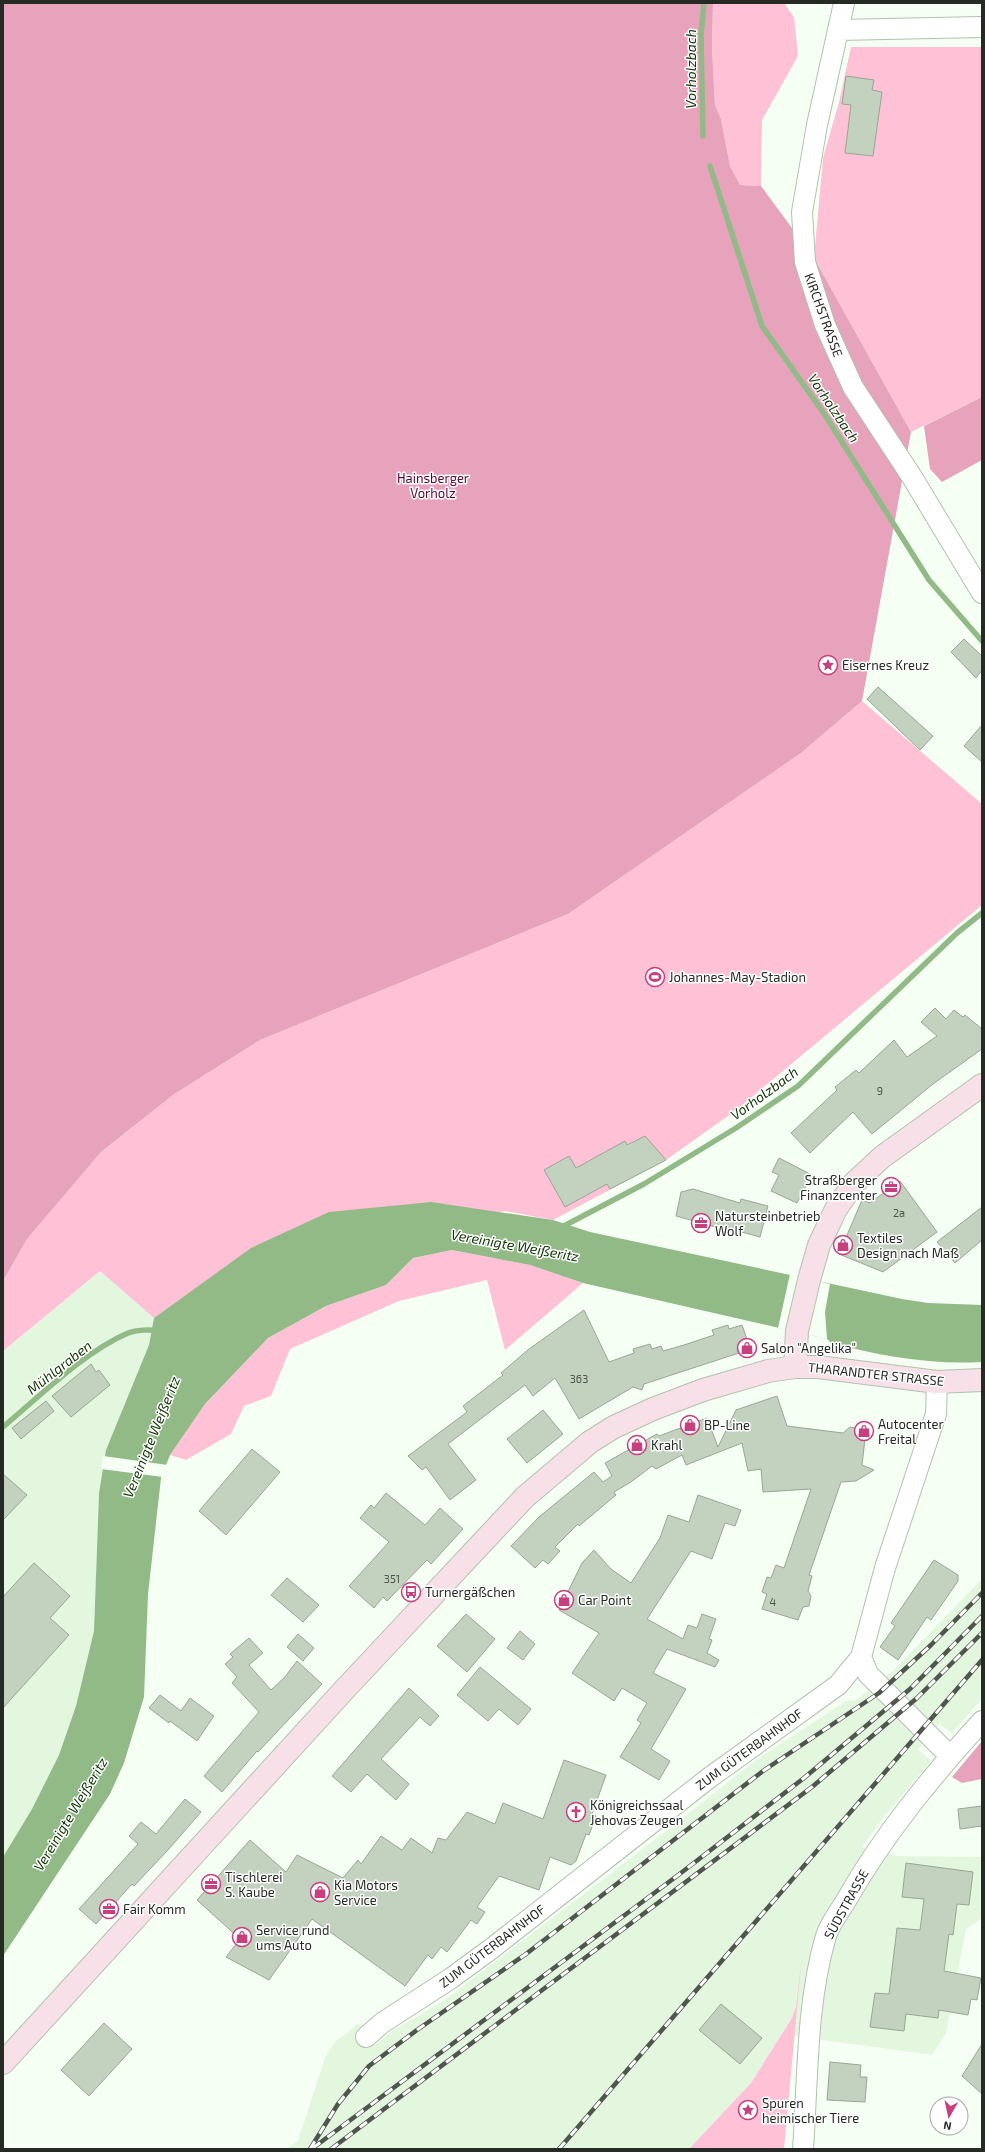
<svg xmlns="http://www.w3.org/2000/svg" width="985" height="2152" viewBox="0 0 985 2152" font-family="'Exo 2',sans-serif">
	<rect width="100%" height="100%" fill="#f5fff3"/>
	<path fill="#e2f7dd" d="M100,1271L154,1318L149,1345L106,1450L99,1493L94,1631L76,1706L59,1755L32,1809L3,1857V1351Z
		M982,1579V1699L952,1733L939,1724L918,1749L931,1761L886,1814L862,1847L898,1856L982,1857V1918L966,1929L946,2033L932,2055L794,2036L799,1979L796,2007L792,2018L751,2083L689,2149H286L298,2141L325,2058L335,2042L358,2024L376,2044L394,2030L445,2000L670,1828L756,1760L846,1701L856,1700L894,1670Z"/>
	<path fill="#fec1d6" d="M713,3H784L794,17L798,56L762,120L761,186L740,185L730,166L721,119L715,105L712,48Z
		M851,47H982V397L911,432L814,258L823,158L839,102Z
		M862,701L982,804V905L735,1111L666,1160L553,1220L505,1211L185,1296L154,1318L100,1271L3,1351V1281L27,1239L101,1152L173,1095L260,1040L568,914L801,753Z
		M452,1250L530,1265L583,1283L505,1350L487,1280L399,1301L290,1349L271,1396L244,1406L231,1434L186,1460L170,1455L205,1404L268,1338L326,1306L386,1285L413,1258Z
		M802,1955L784,2149H689L751,2083L792,2018L796,2007Z"/>
	<path fill="#e6a3bb" d="M3,3H713L712,48L715,105L721,119L730,166L740,185L761,186L814,258L911,432L862,701L801,753L568,914L260,1040L173,1095L101,1152L27,1239L3,1281Z
		M982,397V460L942,482L930,469L924,426Z
		M982,1741V1779L962,1783L952,1777Z"/>
	<path fill="#91ba86" d="M431,1202L553,1220L590,1232L902,1299L928,1303L982,1305V1362C930,1365 881,1356 831,1343L827,1339L583,1283L530,1265L452,1250L413,1258L386,1285L326,1306L268,1338L205,1404L170,1455L161,1478L148,1594L144,1697L124,1763L110,1794L3,1956V1857L32,1809L59,1755L76,1706L94,1631L99,1493L106,1450L149,1345L154,1318L251,1248L329,1212Z"/>
	<path fill="#f5fff3" d="M790,1274L830,1284L825,1312L827,1339L778,1328Z
		M103,1456L168,1465L163,1477L101,1469Z"/>
	<g fill="none" stroke-linecap="round" stroke-linejoin="round">
		<path stroke="#91ba86" stroke-width="5.5" d="M703,136L701,35L704,3
			M710,166L762,326L825,415L929,580L982,641
			M560,1228L644,1184L736,1128L798,1086L957,933L982,913
			M3,1427C40,1396 84,1352 128,1333C136,1330 150,1329 158,1331"/>
	</g>
	<path fill="#c3d2bf" stroke="#98a694" d="M846,76L874,80L872,90L882,92L873,156L845,153L851,105L842,104Z
		M964,639L982,656V670L976,678L951,652Z
		M878,687L933,736L920,750L867,699Z
		M982,725V762L964,746Z
		M935,1008L946,1019L954,1010L963,1017L965,1015L982,1029V1049L933,1084L872,1134L853,1112L810,1153L791,1133L837,1090L835,1087L856,1070L859,1073L894,1040L907,1057L937,1036L921,1022Z
		M645,1136L666,1160L610,1189L607,1184L565,1207L544,1170L569,1156L576,1168L625,1141L627,1145Z
		M779,1158L812,1175L797,1203L771,1191L779,1175L772,1172Z
		M900,1181L937,1232L883,1272L839,1254L862,1200L870,1203Z
		M693,1189L740,1203L741,1199L768,1206L760,1237L723,1227V1229L676,1216L681,1192Z
		M982,1207V1240L955,1263L937,1242Z
		M584,1310L609,1362L634,1353L633,1349L650,1344L652,1349L661,1346L663,1351L684,1345L714,1335L712,1330L728,1325L729,1329L742,1325L749,1345L745,1351L644,1384L642,1390L633,1387L579,1419L555,1378L533,1396L525,1385L448,1444L476,1480L450,1500L426,1467L422,1470L408,1456L467,1412L463,1406L503,1375L501,1373L529,1349Z
		M91,1364L96,1372L99,1370L110,1385L71,1417L52,1396Z
		M777,1396L787,1426L843,1433L850,1427L866,1430L862,1465L874,1470L856,1481L841,1482L809,1575L812,1576L808,1591L811,1596L809,1606L803,1607L798,1620L762,1609L767,1594L762,1592L767,1577L771,1578L776,1565L784,1568L811,1489L763,1492L761,1469L748,1471L742,1443L686,1465L682,1455L656,1469L652,1466L631,1482L614,1492L616,1495L579,1526L578,1524L555,1547L560,1551L548,1564L543,1560L535,1568L511,1546L539,1517L594,1472L603,1482L612,1476L605,1463L657,1434L659,1436L707,1418L718,1447L736,1410Z
		M46,1401L54,1411L21,1439L12,1428Z
		M543,1410L563,1434L527,1463L507,1439Z
		M252,1449L280,1472L226,1535L199,1511Z
		M3,1474L27,1495L3,1520Z
		M386,1493L425,1525L440,1508L463,1529L431,1564L427,1560L387,1601L383,1597L374,1608L349,1586L389,1542L360,1518L371,1505L374,1508Z
		M698,1495L741,1510L735,1526L725,1523L712,1559L691,1551L647,1619L683,1639L688,1625L697,1628L702,1614L716,1619L709,1639L712,1640L707,1653L719,1660L715,1667L667,1649L653,1673L686,1689L651,1749L670,1761L659,1780L620,1757L641,1723L637,1720L647,1703L622,1688L614,1701L572,1673L599,1633L559,1610L582,1563L594,1550L611,1569L631,1583L660,1538L668,1515L689,1522Z
		M934,1560L958,1575V1581L931,1620L927,1617L898,1660L880,1647L895,1626L891,1623Z
		M34,1563L70,1596L50,1618L69,1635L3,1708V1597Z
		M287,1578L319,1605L303,1622L271,1595Z
		M466,1614L495,1639L467,1672L437,1646Z
		M520,1631L535,1644L523,1660L507,1648Z
		M298,1634L314,1648L303,1661L287,1647Z
		M249,1638L263,1653L249,1665L271,1690L284,1678L297,1661L322,1684L258,1752L257,1751L222,1792L204,1776L259,1712L232,1683L237,1677L225,1664L233,1657L230,1654Z
		M480,1667L531,1709L518,1725L499,1709L488,1721L457,1695Z
		M409,1688L439,1716L430,1726L420,1717L381,1759L409,1784L396,1800L367,1774L351,1792L332,1776Z
		M160,1695L181,1711L190,1698L214,1716L197,1741L170,1721L169,1723L149,1708Z
		M564,1760L606,1775L592,1814L596,1816L589,1835L586,1834L576,1861L571,1865L550,1857L539,1890L499,1876L477,1907L485,1912L477,1924L471,1920L447,1952L441,1947L432,1959L428,1955L405,1986L312,1919L269,1980L226,1957L240,1939L197,1900L250,1840L286,1872L297,1855L343,1878L358,1860L361,1864L381,1836L402,1850L411,1838L432,1853L438,1838L446,1840L467,1812L495,1824L503,1803L543,1819Z
		M185,1799L201,1812L168,1850L134,1886L132,1884L96,1924L79,1909L138,1844L129,1836L141,1822L156,1834Z
		M982,1806V1826L960,1829L958,1809Z
		M906,1863L973,1872L969,1905L957,1904L953,1935L949,1934L944,1971L981,1978L977,2000L971,1999L968,2015L939,2010L938,2018L906,2014L904,2031L870,2027L875,1993L889,1994L897,1928L920,1930L924,1899L902,1897Z
		M721,2004L762,2038L740,2064L699,2030Z
		M104,2023L132,2049L89,2096L61,2070Z
		M982,2044V2094L962,2076Z
		M830,2062L861,2065L860,2077H867L865,2102L827,2100Z"/>
	<g fill="none" stroke-linecap="round" stroke-linejoin="round">
		<g stroke="#b2c1af" stroke-width="22">
			<path id="minor" d="M844,3L817,125L802,212L805,262L825,325L853,387L912,477L982,593
				M838,30L982,27
				M861,1657L868,1674L950,1756
				M366,2037L382,2023L450,1979L491,1949L709,1778L838,1685L861,1657L885,1568L936,1414L937,1382
				M803,2149C808,2079 806,2004 826,1936C830,1923 840,1911 847,1899C884,1834 932,1776 982,1721"/>
		</g>
		<g stroke="#b2c1af" stroke-width="24">
			<path id="secondary" d="M795,1367L797,1331L809,1280L819,1245L836,1209L854,1183L882,1157L982,1085
				M3,2063L345,1689L525,1497L590,1442L614,1427L653,1409L703,1390L768,1371L795,1367H818L937,1382L982,1380"/>
		</g>
		<use href="#minor" stroke="#fff" stroke-width="20"/>
		<use href="#secondary" stroke="#f8e0e8" stroke-width="22"/>
		<g stroke="#4f564e" stroke-width="4.5">
			<path id="rail" d="M313,2148L677,1876L804,1778L910,1689L982,1616
				M310,2149L338,2104L369,2066L417,2030L526,1954L763,1771L879,1693L931,1645L982,1593
				M331,2149L812,1787L917,1698L982,1633
				M559,2149L982,1660"/>
		</g>
		<use href="#rail" stroke="#fff" stroke-width="3" stroke-dasharray="9" stroke-linecap="butt"/>
	</g>
	<defs>
		<g id="sight-ring" transform="scale(1)"><circle r="9.5" fill="#fff" stroke="#c73f7d" stroke-width="1.5"/><path d="M0-6L1.8-2.2L6-1.7L2.9 1.2L3.7 5.4L0 3.3L-3.7 5.4L-2.9 1.2L-6-1.7L-1.8-2.2Z" fill="#c73f7d"/></g>
		<g id="stadium-ring" transform="scale(1)"><circle r="9.5" fill="#fff" stroke="#c73f7d" stroke-width="1.5"/><path d="M0-5a6.5 5 0 1 0 0 10a6.5 5 0 1 0 0-10ZM-3.5-1.8h7v3.6h-7Z" fill="#c73f7d"/></g>
		<g id="office-ring" transform="scale(1)"><circle r="9.5" fill="#fff" stroke="#c73f7d" stroke-width="1.5"/><path d="M-6-3h4V-5.5h4V-3h4V5H-6ZM-1-4.5V-3h2v-1.5ZM-6 0V1H6V0Z" fill="#c73f7d"/></g>
		<g id="shop-ring" transform="scale(1)"><circle r="9.5" fill="#fff" stroke="#c73f7d" stroke-width="1.5"/><path d="M-5-2.5h2.3a2.7 3.5 0 0 1 5.4 0H5L5.5 6h-11ZM-1.5-2.5h3a1.5 2.3 0 0 0-3 0Z" fill="#c73f7d"/></g>
		<g id="bus-ring" transform="scale(1)"><circle r="9.5" fill="#fff" stroke="#c73f7d" stroke-width="1.5"/><path d="M-5-6H5V4H4V6H2V4H-2V6H-4V4H-5ZM-3.5-4V0h7V-4ZM-3.5 1.2v1.5H-2V1.2ZM2 1.2v1.5H3.5V1.2Z" fill="#c73f7d"/></g>
		<g id="church-ring" transform="scale(1)"><circle r="9.5" fill="#fff" stroke="#c73f7d" stroke-width="1.5"/><path d="M-1.2-6h2.4v3.5h3.3v2.4h-3.3V6h-2.4V-.1h-3.3v-2.4h3.3Z" fill="#c73f7d"/></g>
	</defs>
	<g fill-rule="evenodd">
		<use href="#sight-ring" x="828" y="665"/>
		<use href="#stadium-ring" x="655" y="977"/>
		<use href="#office-ring" x="891" y="1187"/>
		<use href="#office-ring" x="701" y="1223"/>
		<use href="#shop-ring" x="843" y="1245"/>
		<use href="#shop-ring" x="747" y="1348"/>
		<use href="#shop-ring" x="690" y="1425"/>
		<use href="#shop-ring" x="864" y="1431"/>
		<use href="#shop-ring" x="637" y="1445"/>
		<use href="#bus-ring" x="411" y="1592"/>
		<use href="#shop-ring" x="564" y="1600"/>
		<use href="#church-ring" x="576" y="1812"/>
		<use href="#office-ring" x="211" y="1884"/>
		<use href="#shop-ring" x="320" y="1892"/>
		<use href="#office-ring" x="109" y="1909"/>
		<use href="#shop-ring" x="242" y="1937"/>
		<use href="#sight-ring" x="748" y="2110"/>
	</g>
	<g text-anchor="middle" dominant-baseline="central" stroke-width="3" stroke-linejoin="round" paint-order="stroke">
		<g font-size="11" fill="#4c554b">
			<text x="880" y="1090">9</text>
			<text x="899" y="1212">2a</text>
			<text x="579" y="1378">363</text>
			<text x="392" y="1578">351</text>
			<text x="773" y="1601">4</text>
		</g>
		<g font-size="13" fill="#252b24" stroke="#fff">
			<text transform="translate(824 315) rotate(70)">KIRCHSTRASSE</text>
			<text transform="translate(876 1374) rotate(6)">THARANDTER STRASSE</text>
			<text transform="translate(749 1749) rotate(-36)">ZUM GÜTERBAHNHOF</text>
			<text transform="translate(846 1904) rotate(-61)">SÜDSTRASSE</text>
			<text transform="translate(492 1946) rotate(-37)">ZUM GÜTERBAHNHOF</text>
		</g>
		<g font-size="13" fill="#560830" stroke="#fff">
			<text x="433" y="478">Hainsberger<tspan x="433" dy="15">Vorholz</tspan></text>
		</g>
		<g font-size="13" fill="#252b24" stroke="#fff" text-anchor="start">
			<text x="842" y="665">Eisernes Kreuz</text>
			<text x="669" y="977">Johannes-May-Stadion</text>
			<text x="877" y="1180" text-anchor="end">Straßberger<tspan x="877" dy="15">Finanzcenter</tspan></text>
			<text x="715" y="1216">Natursteinbetrieb<tspan x="715" dy="15">Wolf</tspan></text>
			<text x="857" y="1238">Textiles<tspan x="857" dy="15">Design nach Maß</tspan></text>
			<text x="761" y="1348">Salon "Angelika"</text>
			<text x="878" y="1424">Autocenter<tspan x="878" dy="15">Freital</tspan></text>
			<text x="704" y="1425">BP-Line</text>
			<text x="651" y="1445">Krahl</text>
			<text x="425" y="1592">Turnergäßchen</text>
			<text x="578" y="1600">Car Point</text>
			<text x="590" y="1805">Königreichssaal<tspan x="590" dy="15">Jehovas Zeugen</tspan></text>
			<text x="225" y="1877">Tischlerei<tspan x="225" dy="15">S. Kaube</tspan></text>
			<text x="334" y="1885">Kia Motors<tspan x="334" dy="15">Service</tspan></text>
			<text x="123" y="1909">Fair Komm</text>
			<text x="256" y="1930">Service rund<tspan x="256" dy="15">ums Auto</tspan></text>
			<text x="762" y="2103">Spuren<tspan x="762" dy="15">heimischer Tiere</tspan></text>
		</g>
		<g font-size="14" font-style="italic" fill="#0e3501" stroke="#fff">
			<text transform="translate(690 69) rotate(-90)">Vorholzbach</text>
			<text transform="translate(834 408) rotate(56)">Vorholzbach</text>
			<text transform="translate(764 1093) rotate(-36)">Vorholzbach</text>
			<text transform="translate(515 1245) rotate(10)">Vereinigte Weißeritz</text>
			<text transform="translate(59 1367) rotate(-38)">Mühlgraben</text>
			<text transform="translate(151 1437) rotate(-68)">Vereinigte Weißeritz</text>
			<text transform="translate(70 1814) rotate(-59)">Vereinigte Weißeritz</text>
		</g>
	</g>
	<rect width="985" height="2152" fill="none" stroke="#252b24" stroke-width="8"/>
	<g transform="translate(949 2116) rotate(189)"><circle r="19" fill="#ffffff" stroke="#a8aaa7"/>
	<path d="M0-3L7 15L0 10L-7 15Z" fill="#c73f7d"/>
	<text y="-6" font-size="11" font-weight="bold" text-anchor="middle" fill="#252b24">N</text>
	</g>
</svg>
